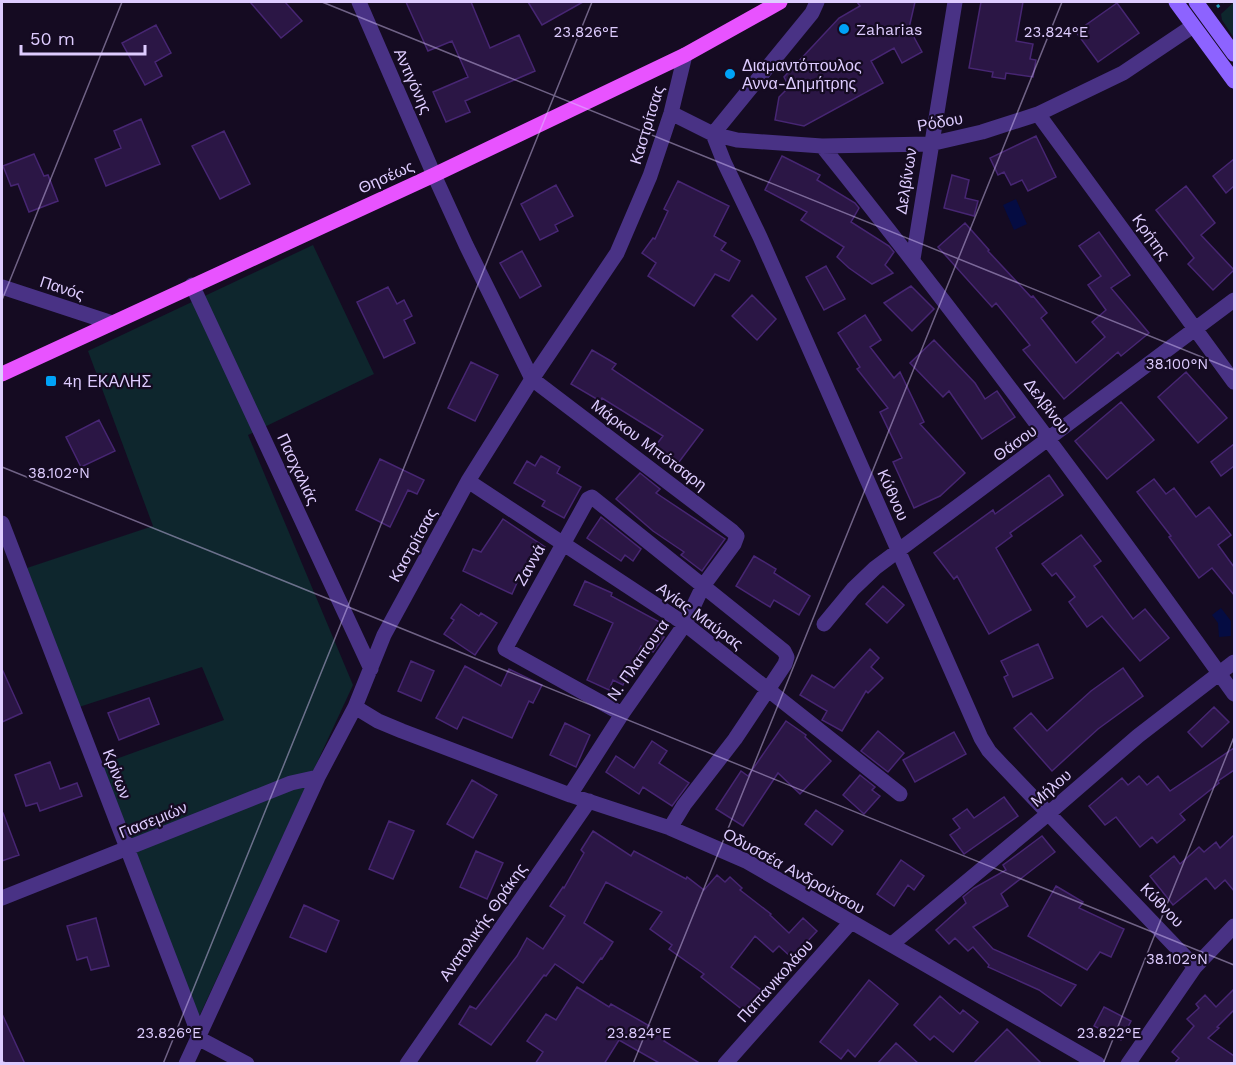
<svg xmlns="http://www.w3.org/2000/svg" width="1236" height="1065" viewBox="0 0 1236 1065" font-family="'Work Sans',sans-serif">
	<rect width="100%" height="100%" fill="#150b22"/>
	<path fill="#0e262d" d="M1234,2V38L1222,20L1221,14Z
		M313,245L374,374L248,435L353,685L198,1019L102,764L224,720L202,667L79,707L27,568L153,526L88,351Z"/>
	<path fill="#050c42" d="M1016,199L1027,224L1014,230L1003,205Z
		M1221,608L1231,621V636L1219,637L1218,623L1212,615Z"/>
	<path fill="#2b1645" stroke="#472673" stroke-width="1.5" d="M250,2H285L302,21L281,38Z
		M406,2H471L490,48L519,35L535,71L465,101L470,112L446,122L433,92L468,77L452,41L428,51Z
		M528,2H583L542,25Z
		M857,2H915L909,28L922,52L902,63L894,48L871,61L883,83L804,126L775,120L779,97L789,87L784,77L839,18L860,6Z
		M981,2H1023L1016,41L1033,44L1030,59L1036,60L1033,77L1006,73L1005,79L992,77L993,72L969,68Z
		M1117,3L1139,33L1098,62L1076,32Z
		M156,25L171,53L155,62L162,76L145,85L122,43Z
		M141,119L160,164L106,186L95,159L121,148L114,131Z
		M224,131L250,184L220,199L192,146Z
		M1036,136L1056,177L1028,191L1022,180L1011,185L1004,172L998,175L990,158Z
		M34,154L44,176L48,175L58,201L29,212L18,184L11,186L3,166Z
		M782,156L820,175L817,180L855,203L859,208L851,222L889,246L894,252L885,265L893,273L872,284L849,268L837,257L844,247L801,220L807,212L765,190Z
		M1234,159V186L1226,193L1213,176Z
		M952,175L969,180L965,198L978,201L974,216L944,208Z
		M678,181L729,206L714,236L726,243L721,250L740,261L729,281L715,274L694,306L648,276L656,263L642,253L653,238L655,239L668,211L664,209Z
		M556,185L573,216L555,225L558,231L540,240L521,204Z
		M1186,186L1215,223L1201,235L1234,270L1213,290L1188,264L1194,258L1156,210Z
		M965,223L989,250L988,251L1031,297L1033,296L1047,313L1041,318L1076,363L1105,337L1092,322L1106,310L1088,285L1101,276L1079,246L1099,232L1130,275L1111,288L1149,333L1121,356L1118,352L1064,399L1023,350L1030,345L996,303L992,307L938,247Z
		M522,251L541,286L520,298L500,263Z
		M826,266L845,299L824,310L806,277Z
		M911,286L934,309L912,331L884,303Z
		M388,287L397,304L404,300L412,316L404,320L415,343L384,358L357,302Z
		M752,295L776,319L757,340L732,316Z
		M865,315L881,340L870,347L894,378L900,372L924,422L920,424L965,473L940,496L914,508L893,462L902,458L880,412L888,408L857,369L860,367L838,333Z
		M934,340L975,383L985,399L997,391L1015,417L982,439L949,391L943,397L910,363Z
		M592,350L616,364L612,369L703,430L676,466L653,449L663,436L602,398L600,401L571,384Z
		M471,362L498,375L475,421L448,408Z
		M1186,372L1227,418L1198,443L1158,397Z
		M1121,402L1154,440L1107,479L1075,441Z
		M99,420L115,451L81,467L66,437Z
		M1234,444V466L1221,476L1211,462Z
		M541,456L560,467L557,473L581,487L564,518L542,506L545,501L514,483L527,461L535,466Z
		M380,459L424,480L417,494L408,490L390,527L356,510Z
		M640,473L660,489L656,493L725,539L702,571L681,555L684,552L653,531L616,499Z
		M1049,475L1063,495L1010,533L1012,536L996,548L1031,610L989,634L957,576L954,579L934,553L993,510L995,514Z
		M1154,479L1166,494L1174,488L1196,517L1209,507L1231,535L1218,545L1234,567V595L1212,568L1199,578L1169,537L1171,536L1137,492Z
		M601,517L641,549L633,561L625,555L621,561L587,538Z
		M503,519L545,547L529,570L524,567L512,594L463,571L473,549L481,552Z
		M1081,535L1101,561L1094,566L1133,619L1145,609L1169,638L1140,661L1102,616L1087,627L1069,602L1075,597L1056,573L1052,576L1042,564Z
		M754,556L776,569L774,573L810,596L799,615L774,600L770,607L736,586Z
		M585,581L612,593L611,596L667,626L662,636L664,637L653,652L641,646L623,685L613,680L609,690L587,680L613,623L574,605Z
		M883,586L904,605L887,623L866,604Z
		M461,604L479,616L481,613L497,623L475,655L444,634L454,620L451,618Z
		M1038,644L1053,678L1013,697L1004,677L1008,675L1001,661Z
		M870,649L879,658L871,667L883,678L868,693L866,691L842,731L822,720L827,711L800,695L812,675L834,688Z
		M411,661L434,671L421,701L398,691Z
		M465,666L501,686L509,669L542,685L533,703L529,701L512,738L463,717L457,729L436,718Z
		M1123,668L1143,696L1098,729L1052,771L1014,728L1031,713L1047,731L1091,691Z
		M2,669L22,713L2,722Z
		M149,698L159,724L119,740L108,713Z
		M1214,707L1229,722L1202,747L1188,732Z
		M786,721L806,735L805,737L831,761L800,794L778,773L743,826L716,809L741,771L748,776Z
		M565,723L590,735L576,767L550,755Z
		M878,731L904,753L888,772L861,751Z
		M954,732L966,754L915,782L903,760Z
		M652,741L667,751L659,763L689,783L672,806L643,787L639,794L606,772L616,756L634,768Z
		M1234,748V770L1218,781L1219,783L1180,814L1185,820L1157,843L1152,837L1140,847L1116,817L1105,825L1089,806L1122,778L1128,785L1139,776L1147,785L1158,776L1170,791Z
		M50,762L60,789L77,783L82,796L40,811L37,803L26,806L15,775Z
		M860,775L875,787L872,790L880,796L864,814L843,795Z
		M472,780L497,795L473,838L447,824Z
		M1004,797L1018,816L964,854L950,835L960,828L953,819L967,809L974,818Z
		M816,810L843,831L832,845L805,824Z
		M2,813H3L19,855L2,861Z
		M389,821L414,831L393,879L369,869Z
		M593,831L631,856L634,851L686,879L687,877L704,890L717,875L725,882L730,877L742,888L740,890L771,914L770,915L789,933L803,918L817,931L792,958L779,946L773,952L755,936L731,967L761,990L744,1011L701,977L704,974L669,949L672,945L650,929L662,912L606,882L584,923L613,942L602,959L601,958L583,983L555,964L546,976L544,975L491,1045L459,1024L470,1006L476,1009L517,956L527,938L543,949L565,916L550,906L563,887L564,888L584,853L581,850Z
		M1234,835V891L1225,880L1215,889L1206,878L1173,905L1150,876L1174,856L1180,864L1199,847L1204,852L1216,842L1220,848Z
		M1042,836L1055,852L1001,894L1008,906L973,927L993,949L1076,985L1061,1006L1039,990L988,967L989,965L973,947L968,951L955,938L949,944L936,930L966,903L963,897L974,888L1006,870L1003,865Z
		M476,851L503,863L487,899L460,887Z
		M901,860L924,876L914,890L908,885L894,906L877,894Z
		M1056,886L1083,902L1079,908L1124,929L1111,957L1100,952L1087,970L1028,936Z
		M304,905L339,921L326,952L290,937Z
		M96,918L109,966L91,970L87,957L77,960L67,926Z
		M869,980L898,1004L855,1057L848,1050L841,1059L820,1042Z
		M577,987L609,1007L611,1004L667,1036L664,1041L701,1064H661L619,1040L604,1064H535L543,1052L527,1041L546,1014L556,1020Z
		M1234,989V1010L1217,1027L1219,1028L1208,1038L1234,1056V1064H1174L1179,1058L1172,1052L1194,1026L1187,1019L1199,1008L1196,1004L1205,995L1216,1007Z
		M940,996L960,1014L963,1010L978,1022L953,1052L934,1036L930,1040L914,1025Z
		M1104,1007L1131,1021L1121,1040L1094,1026Z
		M2,1014L25,1064H2Z
		M1007,1029L1042,1064H973Z
		M896,1043L919,1064H877Z"/>
	<g fill="none" stroke-linecap="round" stroke-linejoin="round">
		<path stroke="#23a1bc" stroke-width="3" stroke-dasharray="3 4.5" stroke-linecap="butt" d="M1217,7L1223,2"/>
		<path stroke="#493285" stroke-width="15" d="M434,175L466,245L532,379"/>
		<path stroke="#493285" stroke-width="15" d="M359,2L434,175
			M817,2L812,13L713,134L724,162L760,237L981,738L989,751L1003,766L1195,967
			M671,113L713,134L737,140L822,146L930,144L982,132L1038,114L1123,73L1193,26
			M1038,114L1234,382
			M822,146C965,324 1101,508 1234,694
			M913,259L955,2
			M192,285L371,669
			M2,287L112,323
			M532,379L732,531L737,536L734,544L703,586L685,624L622,714L570,795
			M468,481L685,624L900,794
			M2,523L194,1022L198,1038
			M824,624L853,589L875,568L1234,300
			M355,707L378,721L402,731L570,795L670,828L746,861L1098,1064
			M622,714L505,649L588,499L592,497L784,651L787,657L785,664L735,739L684,805L670,828
			M2,898L291,783L318,777
			M892,944L1049,813L1138,736L1234,662
			M198,1038L247,1064
			M186,1064L318,777L355,707L384,635L468,481L532,379L617,253L650,176L671,113L685,55
			M407,1064L589,801
			M725,1064L851,922
			M1128,1064L1195,967L1234,926"/>
		<path stroke="#8d63ff" stroke-width="15" d="M1176,2L1234,81
			M1196,2L1234,54"/>
		<path stroke="#e853ff" stroke-width="15" d="M2,374L434,175L685,55L780,2"/>
	</g>
	<path fill="none" stroke="#deccff" stroke-width="1.5" stroke-opacity="0.45" d="M322,2L1234,370M2,300L122,2M2,467L1234,965M2,1061L7,1064M163,1064L592,2M633,1064L1062,2M1103,1064L1234,737"/>
	<g fill="#00a3f7" stroke="#150b22" stroke-width="2">
		<circle cx="844" cy="29" r="6"/>
		<circle cx="730" cy="74" r="6"/>
		<rect x="45" y="375" width="12" height="12" rx="3"/>
	</g>
	<g text-anchor="middle" dominant-baseline="central" stroke-width="4.5" stroke-linejoin="round" paint-order="stroke">
		<g font-size="16" fill="#deccff" stroke="#150b22" text-anchor="start">
			<text x="856" y="29">Zaharias</text>
			<text x="742" y="65">Διαμαντόπουλος<tspan x="742" dy="18">Αννα-Δημήτρης</tspan></text>
			<text x="63" y="381">4η ΕΚΑΛΗΣ</text>
		</g>
		<g font-size="16" fill="#deccff" stroke="#150b22">
			<text transform="translate(413 81) rotate(66)">Αντιγόνης</text>
			<text transform="translate(940 122) rotate(-10)">Ρόδου</text>
			<text transform="translate(647 125) rotate(-73)">Καστρίτσας</text>
			<text transform="translate(386 177) rotate(-24)">Θησέως</text>
			<text transform="translate(906 181) rotate(-81)">Δελβίνων</text>
			<text transform="translate(1151 237) rotate(54)">Κρήτης</text>
			<text transform="translate(62 288) rotate(18)">Πανός</text>
			<text transform="translate(1047 406) rotate(53)">Δελβίνου</text>
			<text transform="translate(1015 443) rotate(-36)">Θάσου</text>
			<text transform="translate(649 445) rotate(37)">Μάρκου Μπότσαρη</text>
			<text transform="translate(298 469) rotate(65)">Πασχαλιάς</text>
			<text transform="translate(893 495) rotate(66)">Κύθνου</text>
			<text transform="translate(413 545) rotate(-61)">Καστρίτσας</text>
			<text transform="translate(530 565) rotate(-61)">Ζαννά</text>
			<text transform="translate(700 616) rotate(36)">Αγίας Μαύρας</text>
			<text transform="translate(638 660) rotate(-55)">Ν. Πλαπουτα</text>
			<text transform="translate(117 774) rotate(69)">Κρίνων</text>
			<text transform="translate(1051 788) rotate(-41)">Μήλου</text>
			<text transform="translate(153 820) rotate(-22)">Γιασεμιών</text>
			<text transform="translate(794 871) rotate(29)">Οδυσσέα Ανδρούτσου</text>
			<text transform="translate(1162 905) rotate(46)">Κύθνου</text>
			<text transform="translate(483 922) rotate(-55)">Ανατολικής Θράκης</text>
			<text transform="translate(775 981) rotate(-48)">Παπανικολάου</text>
		</g>
	</g>
	<g font-size="15" text-anchor="middle" fill="#deccff" stroke="#150b22" stroke-width="4.5" stroke-linejoin="round" paint-order="stroke">
		<text x="586" y="37">23.826°E</text>
		<text x="1056" y="37">23.824°E</text>
		<text x="1177" y="369">38.100°N</text>
		<text x="59" y="478">38.102°N</text>
		<text x="1177" y="964">38.102°N</text>
		<text x="169" y="1038">23.826°E</text>
		<text x="639" y="1038">23.824°E</text>
		<text x="1109" y="1038">23.822°E</text>
	</g>
	<rect width="1236" height="1065" fill="none" stroke="#deccff" stroke-width="6"/>
	<path d="M21 45v9h124v-9" fill="none" stroke="#deccff" stroke-width="3"/>
	<text x="30" y="45" font-size="18" fill="#deccff" stroke="#150b22" stroke-width="4.5" paint-order="stroke">50 m</text>
</svg>
